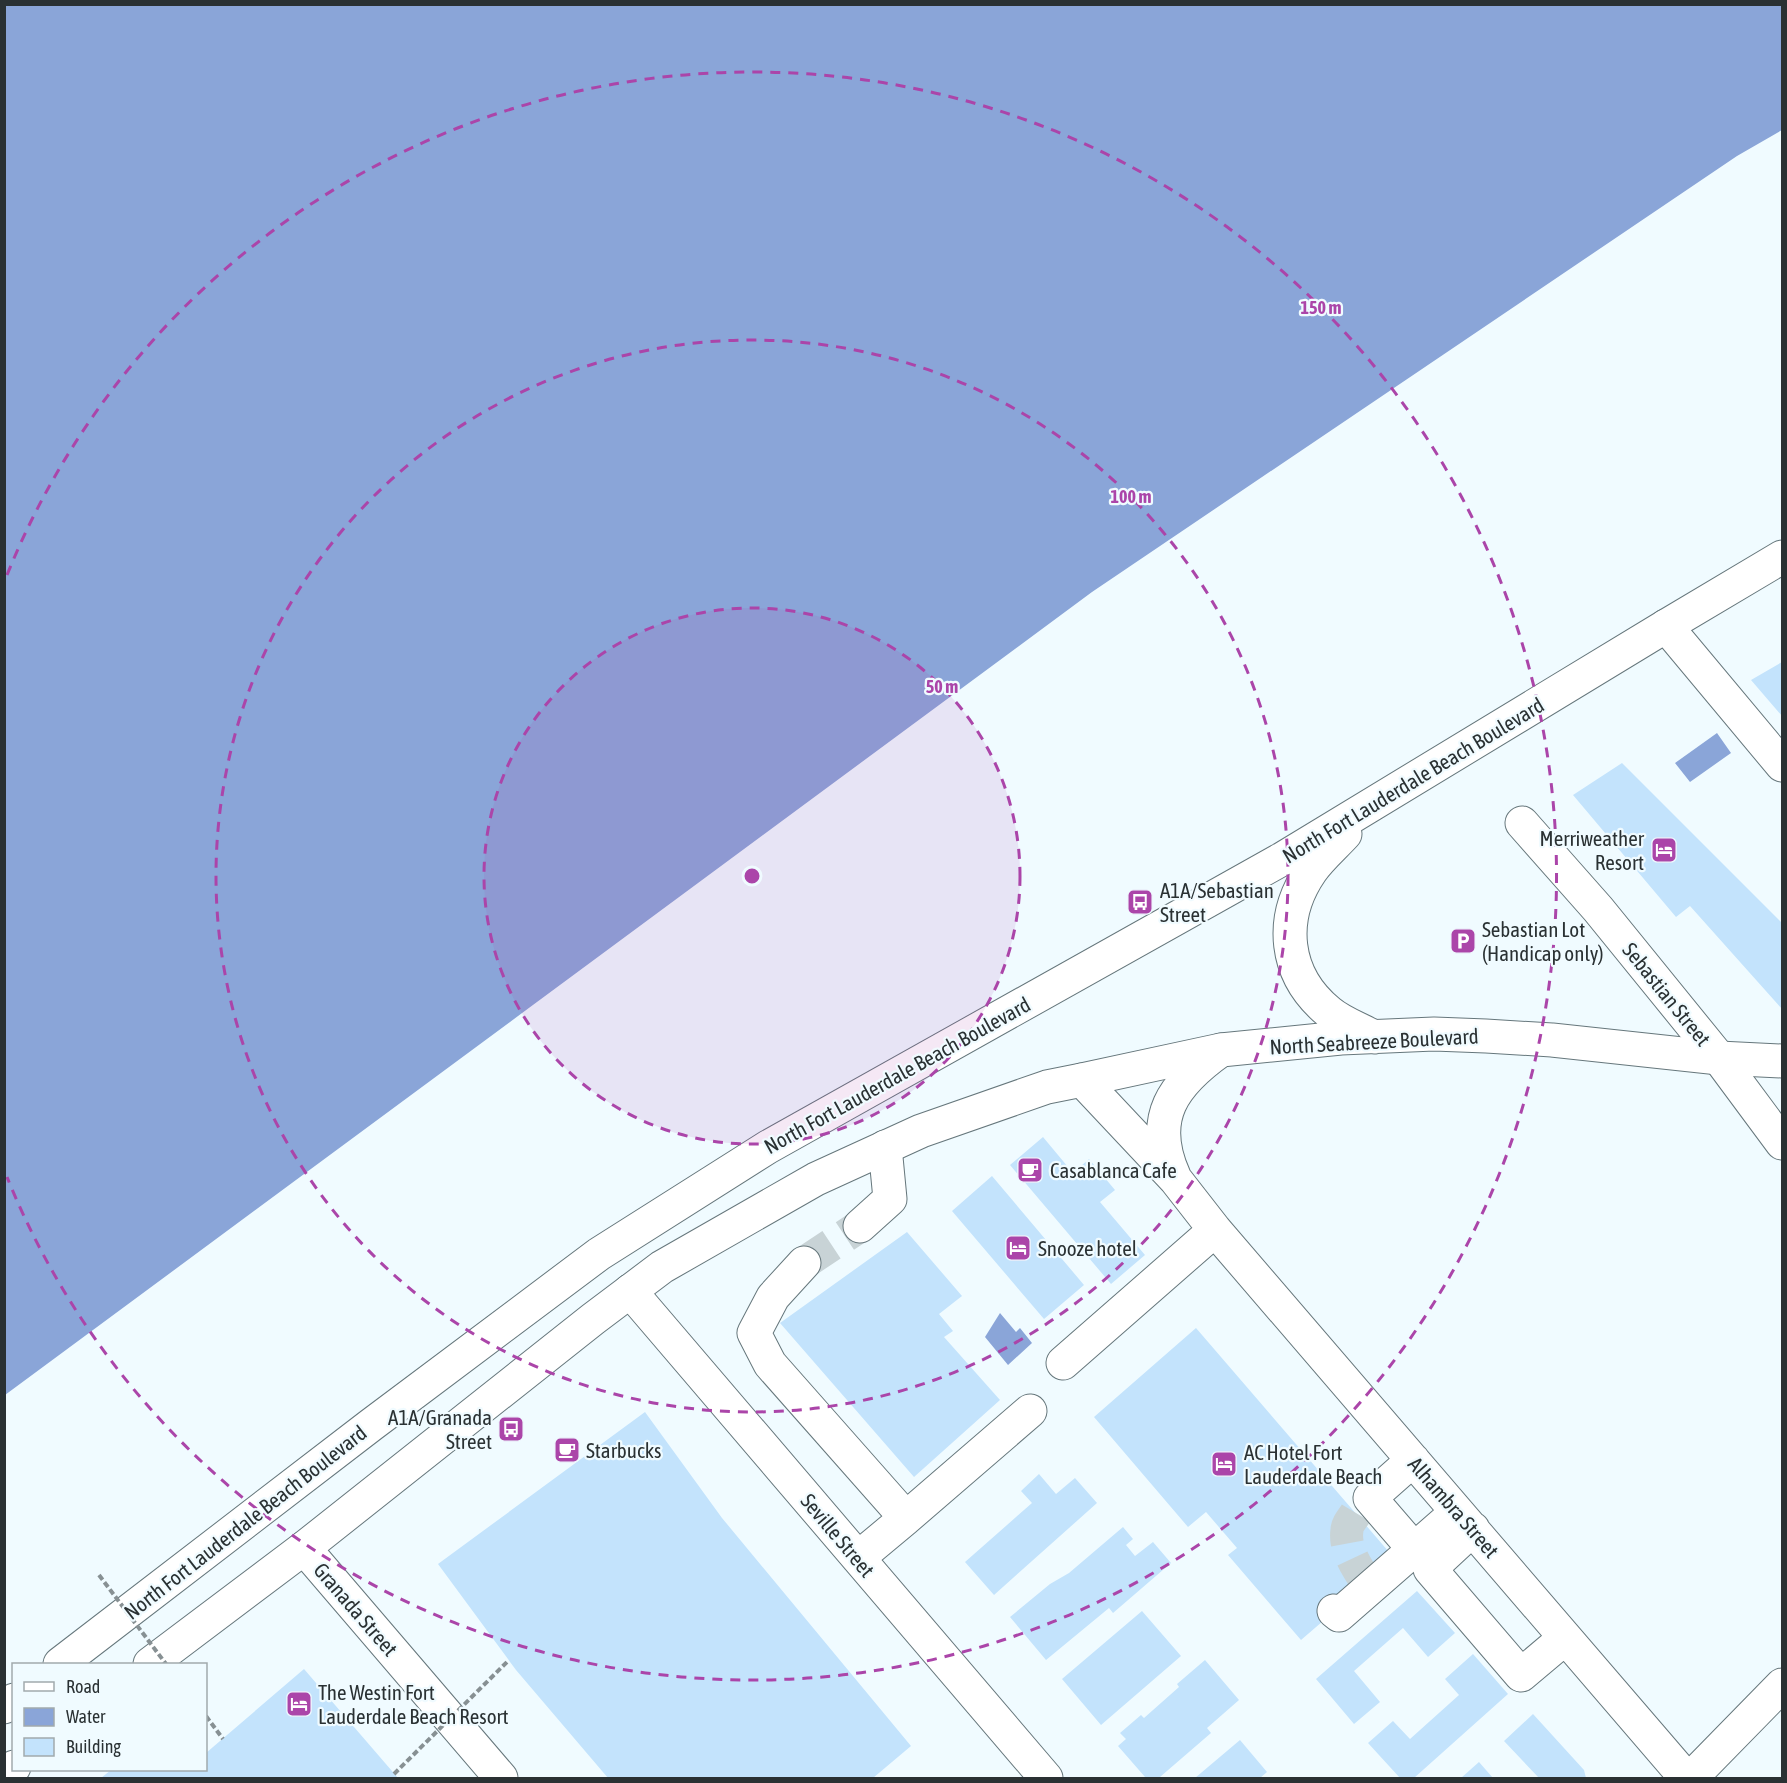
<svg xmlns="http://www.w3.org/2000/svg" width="1787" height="1783" viewBox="0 0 1787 1783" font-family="'Asap Condensed',sans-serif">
	<rect width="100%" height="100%" fill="#f0fbff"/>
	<path fill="#8aa5d8" d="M5,4L1782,5V130L1737,156L1092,592L5,1395Z
		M1717,733L1731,753L1690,782L1675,763Z
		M1000,1313L1016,1332L1020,1328L1032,1343L1008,1365L985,1337Z"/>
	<path fill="#c3e3fc" d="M1782,662V716L1751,680Z
		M1622,763L1782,923V1009L1690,906L1676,917L1573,795Z
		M1043,1137L1073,1173L1089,1159L1115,1190L1100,1202L1145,1255L1111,1284L1010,1165Z
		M992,1176L1084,1285L1044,1319L952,1211Z
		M907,1232L962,1296L939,1314L953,1331L944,1337L1000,1400L914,1477L780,1323Z
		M1196,1328L1395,1559L1301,1640L1228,1555L1237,1548L1206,1512L1188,1527L1094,1417Z
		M645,1412L722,1518L911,1746L873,1778H608L516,1670L438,1564Z
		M1039,1474L1056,1494L1075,1478L1097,1503L994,1595L965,1562L1032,1503L1021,1491Z
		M1123,1527L1133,1539L1126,1545L1135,1556L1153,1542L1171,1563L1113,1613L1109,1608L1046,1660L1010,1617L1050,1584L1069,1573Z
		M1417,1591L1455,1633L1428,1657L1403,1628L1354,1671L1380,1702L1354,1724L1316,1679Z
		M1142,1611L1181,1656L1101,1725L1062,1679Z
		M1473,1654L1508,1694L1414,1778H1400L1368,1743L1393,1721L1410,1739L1459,1695L1445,1679Z
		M1205,1660L1239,1700L1207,1728L1211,1733L1160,1777H1145L1118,1746L1126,1739L1120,1733L1141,1715L1144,1718L1179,1687L1177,1684Z
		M304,1669L398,1778H101L111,1770H206V1753Z
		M1533,1714L1584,1770L1586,1778H1539L1504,1741Z
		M1240,1740L1267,1772L1260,1778H1195Z
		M1479,1762L1493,1778H1461Z"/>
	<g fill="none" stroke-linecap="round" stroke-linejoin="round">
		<path stroke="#c8d3d6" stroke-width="33" stroke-dasharray="33 16" stroke-linecap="butt" d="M804,1263L860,1226
			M1356,1513C1353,1518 1347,1524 1347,1530C1344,1549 1357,1568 1367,1583"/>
		<g stroke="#66777c" stroke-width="35">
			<path id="minor" d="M1666,626L1782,765
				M1522,823L1598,909L1719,1058L1782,1143
				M1082,1080L1176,1180L1215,1230L1686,1778
				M1174,1176C1148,1118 1173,1084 1221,1050
				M860,1226L890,1199L885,1147
				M804,1263L773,1297L754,1333L770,1364L906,1518L858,1558
				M630,1291L1046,1778
				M1063,1363L1215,1230
				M1413,1460L1370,1498L1414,1549
				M906,1518L1030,1411
				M1473,1529L1430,1569L1521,1675L1565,1638
				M304,1548L501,1778
				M1334,1611L1339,1615L1457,1512
				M1691,1778L1782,1685"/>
		</g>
		<g stroke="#66777c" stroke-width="35">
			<path id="major" d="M1345,834C1334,846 1320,858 1311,871C1278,919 1284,975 1329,1012C1342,1023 1360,1029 1374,1037
				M60,1664L371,1425L599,1254L768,1147L1282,859L1666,626L1782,557
				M150,1664L304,1548L593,1319L662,1267L816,1179L921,1131L1047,1087L1082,1080L1221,1050L1341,1038L1434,1034L1486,1036L1552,1040L1719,1058L1782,1061
				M4,1707L14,1700
				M4,1774L14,1767"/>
		</g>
		<path stroke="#879093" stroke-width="4" stroke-dasharray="6 3" stroke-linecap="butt" d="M206,1716L223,1739"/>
		<use href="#minor" stroke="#fff" stroke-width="33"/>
		<use href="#major" stroke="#fff" stroke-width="33"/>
		<path stroke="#879093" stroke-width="4" stroke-dasharray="6 3" stroke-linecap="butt" d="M99,1575L166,1664
			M394,1774L509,1660"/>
	</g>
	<circle cx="752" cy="876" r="268" fill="#ab45a9" fill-opacity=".12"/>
	<g fill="none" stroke="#ab45a9" stroke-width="3" stroke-dasharray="10 8">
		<circle cx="752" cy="876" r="268"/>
		<circle cx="752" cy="876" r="536"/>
		<path d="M7 575A804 804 0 1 1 7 1177"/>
	</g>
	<defs>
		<g id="hotel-square" transform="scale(1.35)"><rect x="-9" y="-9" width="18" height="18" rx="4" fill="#ab45a9" stroke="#f0fbff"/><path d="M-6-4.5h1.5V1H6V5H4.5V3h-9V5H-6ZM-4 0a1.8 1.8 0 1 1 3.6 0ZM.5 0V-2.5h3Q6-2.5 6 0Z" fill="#fff"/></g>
		<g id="bus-square" transform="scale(1.35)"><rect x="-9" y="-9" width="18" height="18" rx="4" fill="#ab45a9" stroke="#f0fbff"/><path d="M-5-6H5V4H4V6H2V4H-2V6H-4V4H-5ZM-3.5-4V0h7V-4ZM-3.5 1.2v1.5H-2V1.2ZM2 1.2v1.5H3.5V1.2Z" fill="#fff"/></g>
		<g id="parking-square" transform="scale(1.35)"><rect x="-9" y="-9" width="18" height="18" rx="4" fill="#ab45a9" stroke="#f0fbff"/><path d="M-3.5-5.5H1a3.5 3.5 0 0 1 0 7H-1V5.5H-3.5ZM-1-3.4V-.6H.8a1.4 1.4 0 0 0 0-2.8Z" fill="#fff"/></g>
		<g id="cafe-square" transform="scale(1.35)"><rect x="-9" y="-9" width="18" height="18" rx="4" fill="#ab45a9" stroke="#f0fbff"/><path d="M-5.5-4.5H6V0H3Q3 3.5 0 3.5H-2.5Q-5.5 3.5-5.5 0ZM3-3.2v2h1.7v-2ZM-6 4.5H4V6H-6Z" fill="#fff"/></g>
	</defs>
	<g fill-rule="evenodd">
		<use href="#hotel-square" x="1664" y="850"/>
		<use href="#bus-square" x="1140" y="902"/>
		<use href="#parking-square" x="1463" y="941"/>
		<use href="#cafe-square" x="1030" y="1170"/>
		<use href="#hotel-square" x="1018" y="1248"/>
		<use href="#bus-square" x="511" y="1429"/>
		<use href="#cafe-square" x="567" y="1450"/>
		<use href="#hotel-square" x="1224" y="1464"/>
		<use href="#hotel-square" x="299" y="1704"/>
	</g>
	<g text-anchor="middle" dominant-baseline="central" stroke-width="4.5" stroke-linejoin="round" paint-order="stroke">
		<g font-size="21" fill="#2a3133" stroke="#f0fbff">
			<text transform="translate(1413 780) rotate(-31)">North Fort Lauderdale Beach Boulevard</text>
			<text transform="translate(1667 994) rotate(51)">Sebastian Street</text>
			<text transform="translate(1374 1041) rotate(-3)">North Seabreeze Boulevard</text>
			<text transform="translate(897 1075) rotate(-29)">North Fort Lauderdale Beach Boulevard</text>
			<text transform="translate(1454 1507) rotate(49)">Alhambra Street</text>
			<text transform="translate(245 1522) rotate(-38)">North Fort Lauderdale Beach Boulevard</text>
			<text transform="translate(838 1535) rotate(50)">Seville Street</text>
			<text transform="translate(356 1609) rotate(49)">Granada Street</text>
		</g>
		<g font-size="21" fill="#2a3133" stroke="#f0fbff" text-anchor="start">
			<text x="1644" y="838" text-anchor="end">Merriweather<tspan x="1644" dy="24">Resort</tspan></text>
			<text x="1160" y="890">A1A/Sebastian<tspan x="1160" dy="24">Street</tspan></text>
			<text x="1482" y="929">Sebastian Lot<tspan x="1482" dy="24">(Handicap only)</tspan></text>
			<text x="1050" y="1170">Casablanca Cafe</text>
			<text x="1038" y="1248">Snooze hotel</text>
			<text x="492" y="1417" text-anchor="end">A1A/Granada<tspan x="492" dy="24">Street</tspan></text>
			<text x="586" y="1450">Starbucks</text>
			<text x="1244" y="1452">AC Hotel Fort<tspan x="1244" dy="24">Lauderdale Beach</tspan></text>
			<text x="318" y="1692">The Westin Fort<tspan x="318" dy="24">Lauderdale Beach Resort</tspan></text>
		</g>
	</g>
	<circle cx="752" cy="876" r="9" fill="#ab45a9" stroke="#f0fbff" stroke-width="3"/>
	<g font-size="18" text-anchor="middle" font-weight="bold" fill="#ab45a9" stroke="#f0fbff" stroke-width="4.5" stroke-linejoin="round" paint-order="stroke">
		<text x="1321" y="314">150 m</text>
		<text x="1131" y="503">100 m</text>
		<text x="942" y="693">50 m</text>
	</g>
	<rect width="1787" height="1783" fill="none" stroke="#2a3133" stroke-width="12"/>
	<rect x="12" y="1663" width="195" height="108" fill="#f0fbff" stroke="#a1aaad" stroke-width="1.5"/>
	<rect x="24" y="1682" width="30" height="9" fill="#ffffff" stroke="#a1aaad" stroke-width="1.5"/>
	<text x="66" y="1693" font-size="18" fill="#2a3133">Road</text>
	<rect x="24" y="1708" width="30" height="18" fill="#8aa5d8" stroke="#a1aaad" stroke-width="1.5"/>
	<text x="66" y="1723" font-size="18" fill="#2a3133">Water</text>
	<rect x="24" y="1738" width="30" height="18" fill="#c3e3fc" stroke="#a1aaad" stroke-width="1.5"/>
	<text x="66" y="1753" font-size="18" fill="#2a3133">Building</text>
</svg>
